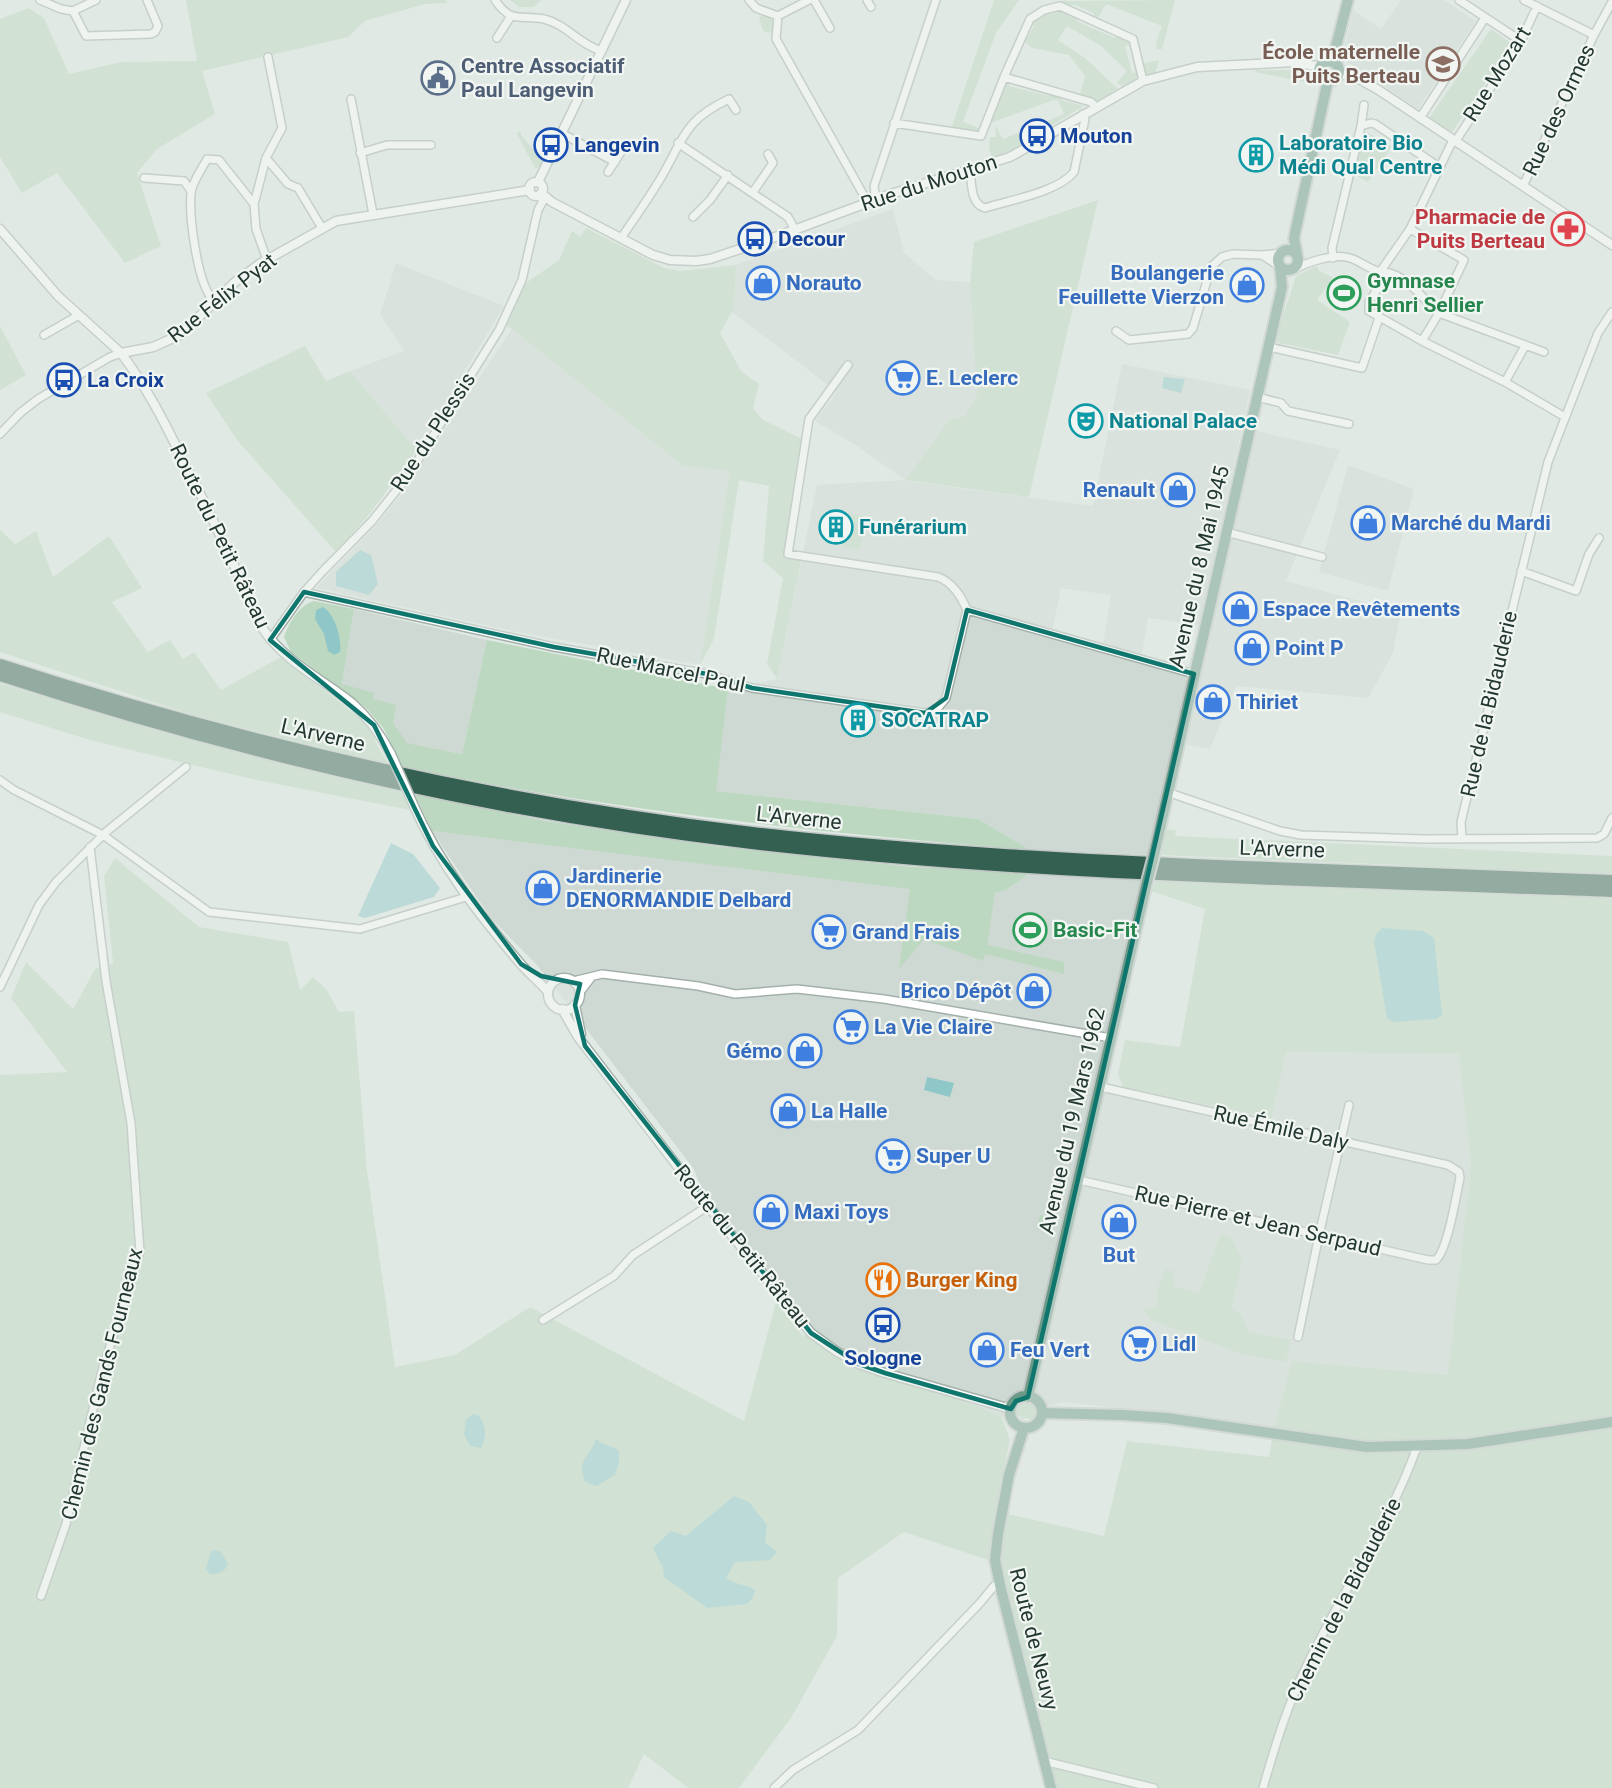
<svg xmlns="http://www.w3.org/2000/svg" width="1612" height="1788" viewBox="0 0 1612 1788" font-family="Roboto,sans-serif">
	<rect width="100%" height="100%" fill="#e1e9e4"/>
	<path fill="#cfd9d3" d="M1401,0H1444L1476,21L1418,109L1347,62L1343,54L1353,10L1381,29Z
		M893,209L904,253L936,280L970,282L977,395L965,416L949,420L907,481L1093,506L1122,364L1250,390L1199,625L1148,618L1142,654L1103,644L1111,595L1061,588L1051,637L1187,677L1149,855L1030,850L978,819L715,791L728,689L777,679L817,485L905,480L854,444L815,421L837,392L732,312L734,308L736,265Z
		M396,263L504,306L417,450L350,371L404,351L380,314Z
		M512,329L683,466L730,471L700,665L512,631L316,588L378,523L401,495Z
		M1256,431L1340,450L1286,581L1401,612L1393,653L1368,698L1236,686L1210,749L1183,744L1214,601Z
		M1348,465L1414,489L1388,591L1319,572Z
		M354,609L487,640L462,754L406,743L373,699L342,684Z
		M432,831L995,893L1006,890L1033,871L1143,878L1096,1081L1270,1118L1286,1052L1460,1054L1471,1164L1448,1376L1292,1361L1274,1427L1064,1402L1001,1416L862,1360L808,1331L702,1191L694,1169L537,965L490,917Z"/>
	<path fill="#bcd8c0" d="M186,0H445L448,3L425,4L365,21L348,37L202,71L215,114L157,149L137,173L161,246L125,263L57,173L22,193L0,157V19L29,8L44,18L69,74L121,62L197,61Z
		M510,0H541L534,7H519Z
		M994,0H1019L996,33L963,122L979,128V131L976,133L951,129Z
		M1063,0L1067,1L1175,0L1162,49H1157L1156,42L1162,26L1106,4L1098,18L1093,16L1094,13L1073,4L1072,8L1064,4Z
		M1061,9L1079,17L1076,21L1115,38L1118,34L1128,39L1129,45L1125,46L1132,73L1137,72L1138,75L1133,81L1122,86L1117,83L1127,71L1101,46L1067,26L1058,40L1085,58L1118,89L1097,101L1080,94L1085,76L1069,55L1032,48L1025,42L1034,26L1031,24L1049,11Z
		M764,14L769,16L774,22L773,30L769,33L763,31L759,18Z
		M1491,29L1512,44L1452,132L1429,118Z
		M1159,60L1155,75L1147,76L1142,64Z
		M1256,70H1296L1310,73L1307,80L1305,82L1255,72Z
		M1009,82V86L1049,96L1051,92L1063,95L1061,100L1084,106L1010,151L992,157L989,148L990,137H996L995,125L1003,139L1064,114L1058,100H1054L988,124L1003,85Z
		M518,131L521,132V135L540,158H542L543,161L538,168H535L517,134Z
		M1367,132L1392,146L1368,182L1352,173Z
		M1098,200L1029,497L906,480L949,420L965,416L977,395L970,282L974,242Z
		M586,228L664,268L680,271L736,265L734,308L720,333L741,371L759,384L753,408L763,420L806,441L788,554L801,561L777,679L767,664L783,578L763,561L769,486L739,480L714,639L700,665L730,471L683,466L512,329L504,325L526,283L559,260L572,231L580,237Z
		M1314,267H1318V270L1333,278L1317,300L1350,322L1338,355L1279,343L1275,340L1296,276Z
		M0,326L26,375L0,390Z
		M305,346L326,381L350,371L417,450L368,516L336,552L237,440L206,393Z
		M848,513L865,516L860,550L843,547Z
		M0,530L15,544L36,531L53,577L109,536L142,588L112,602L148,652L170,640L183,659L194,652L221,690L281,657L369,725L378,747L389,765L196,716L0,652Z
		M314,601L354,609L342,684L374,693L373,699L396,705L393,723L407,743L462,754L487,640L728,689L716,791L978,819L1030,850C819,833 609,810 402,767L384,729L367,709L291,652L284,637C289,623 299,605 314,601Z
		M0,684L184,738L400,789L410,810L252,779L176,761L90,740L0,712Z
		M415,794L546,821L721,847L913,867L1033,871L1006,890L995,893L987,945L1064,962V974L985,954L983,961L924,939L899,969L910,889L432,831Z
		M1164,829L1176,830L1175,836L1612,856V1788H1044L988,1560L904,1532L838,1578L837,1636L791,1718L739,1788H688L644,1754L628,1788H0V1075L67,1072L11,998L26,962L73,1009L95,969L113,963L104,876L115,858L199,927L288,942L300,990L313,977L326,989L339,1012L354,1011L367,1170L395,1367L455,1355L530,1307L744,1421L776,1302L803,1336L808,1331L862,1360L1001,1416L1010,1440L995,1511L1104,1536L1127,1441L1269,1457L1274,1427L1292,1361L1448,1375L1471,1164L1459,1054L1286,1052L1271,1118L1123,1087L1118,1074L1125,1040L1180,1047L1205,909L1151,891L1156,880L1308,886L1401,865L1161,855Z
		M1040,1215L1054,1218L1051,1232L1037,1229Z
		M1221,1234L1231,1238L1242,1260L1232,1308L1241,1314L1249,1332L1291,1340L1286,1362L1243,1354L1151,1320L1143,1310L1156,1307L1158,1289L1165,1269L1173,1272L1174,1286L1199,1293Z
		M1026,1402L1031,1404L1036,1410L1035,1416L1031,1420L1026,1418L1023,1420L1020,1416H1017L1016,1408L1021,1403Z"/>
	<path fill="#8fc7c8" d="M1164,377L1185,379L1181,393L1162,388Z
		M360,550L371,555L378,584L369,595L336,586V572Z
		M323,607C335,614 342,639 340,652L334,655L328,651L324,634L315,619L316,610Z
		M391,843L413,854L440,888L434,897L365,918L358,916Z
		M1382,928L1423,931L1434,938L1442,1015L1436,1019L1393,1022L1387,1018L1374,941L1377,933Z
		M927,1077L954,1083L950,1097L924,1090Z
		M473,1414L478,1415C487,1427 487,1434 481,1448L470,1446L464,1434L466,1420Z
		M596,1439C603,1446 612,1445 619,1451V1462L615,1475L596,1486L585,1482C577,1458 589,1459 596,1439Z
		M734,1496L749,1502L767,1525L765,1542L777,1552L770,1560L735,1562L726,1578C736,1585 745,1584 755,1590L753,1597L747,1604L707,1608L664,1577L663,1568L653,1548L671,1531L686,1536Z
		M215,1550L221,1552L228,1564C225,1572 218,1575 210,1574L206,1569L211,1551Z"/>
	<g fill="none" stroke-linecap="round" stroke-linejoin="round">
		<g stroke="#a4b0aa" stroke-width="10">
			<path id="minor" d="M40,0L61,9L73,11
				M495,0C512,25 521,14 544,19C566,24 581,46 602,51
				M749,0L756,8L778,16L776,39L868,203
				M814,0L830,28
				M867,0L871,7
				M1459,0L1521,41
				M1524,0L1594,35
				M73,11L86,36L151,34L155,32L158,26L147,0
				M73,11L96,0
				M778,16L809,0
				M497,38L511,16
				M1004,77L1091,102L1096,107
				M351,99L373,214
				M1420,118L1485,18
				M894,123L981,136L1004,77L1030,19L1044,10L1060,6L1133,39L1143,81
				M1361,126L1371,123L1375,124L1439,167
				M563,134L615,162
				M678,143L788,217L795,230
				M360,153L387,145H431
				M266,158L288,184L298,188L322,228
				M970,170C972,183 970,204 985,208C1010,200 1058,192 1074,172L1085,119L1083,114
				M608,172L621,152
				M144,178L184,181L191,191
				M1523,186L1594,35L1612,2
				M753,192L773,163L768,154
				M876,200L874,186L936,0
				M693,217L710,200L728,175
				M1410,229L1464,260L1439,313C1421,298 1405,271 1380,272L1378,288L1369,302V311L1422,341L1505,382L1565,417
				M621,238C635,218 649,198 662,176C684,138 684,120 729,99L736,110
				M1262,255L1279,266
				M1333,258L1332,248L1361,126L1364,105
				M267,260L256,229L254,204L266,158L282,128L268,57
				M1295,269C1308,262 1334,253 1350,258C1360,261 1369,269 1380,272L1410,229L1451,144L1457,139L1521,41L1537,6
				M214,301C197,285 189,216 191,193C192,182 202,169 207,159L219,160L254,204
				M1116,331L1129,340L1188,334L1193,328L1211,267L1222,257L1233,254L1262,255L1282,253
				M44,335L79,315
				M1422,341L1439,313L1544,352
				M1269,347L1362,368L1379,318
				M848,365L809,419L788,554L938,577C952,582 962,597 967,610L1194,674
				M1505,382L1525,346
				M1257,397L1281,403L1288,411L1349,424
				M0,434L20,413L38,399L110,357L121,353
				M1226,532L1322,557
				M1521,571L1576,591L1589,554L1599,538
				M304,592L554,647L707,674L752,688L925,713L937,709L946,698L967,610
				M270,640L304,592L322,572L372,521L408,476L499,330L522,280L538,210L543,201L539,195
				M0,780L14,790L103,835L209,912L360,929L466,897
				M1167,792L1280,831L1301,835L1423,839L1597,838L1604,834L1612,818
				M1462,838L1461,822L1548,462L1598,333L1612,312
				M573,981L602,974L698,986L735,994L797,989L884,999L1111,1038
				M0,987L39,905L56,882L106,832L186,767
				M580,992L591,978
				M1079,1180L1428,1260H1436C1448,1249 1456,1196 1460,1178L1459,1172L1448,1165L1101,1087
				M543,1320L614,1276L633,1255L708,1206
				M1298,1337L1319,1235L1349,1105
				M41,1596L66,1524L102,1371L140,1252L131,1123L106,981L90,847
				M1044,1761L1154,1788
				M774,1788L793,1770L858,1730L980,1603L994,1586L1000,1585
				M1263,1788C1275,1746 1288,1703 1308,1663C1343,1590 1390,1523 1417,1447"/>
		</g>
		<g stroke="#a4b0aa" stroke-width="11">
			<path id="tertiary" d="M1338,73L1357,78L1377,89L1612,245
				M538,182L626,0
				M529 189a7 7 0 1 1 14 0a7 7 0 1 1-14 0Z
				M541,193L552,202L653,255L670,260L696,261L710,259L767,240L891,194L1010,157L1143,81L1197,67L1295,62L1320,67
				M0,229L58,296L121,353C146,386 165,423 183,460C212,515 237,572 263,629C285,662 322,679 352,703C369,718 381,735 391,754
				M121,353L153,347L180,335L235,282L261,263L336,221L530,190
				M414,806C440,865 478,913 519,962C528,973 539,981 548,992
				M548 994a16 16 0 1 1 32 0a16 16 0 1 1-32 0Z
				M575,1005L581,1034
				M562,1009L578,1037L708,1206L811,1333L836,1351L859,1364L885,1373L1011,1409"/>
		</g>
		<g stroke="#c1c7c5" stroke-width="14">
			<path id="primary" d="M1319 71a10 10 0 1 1 20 0a10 10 0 1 1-20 0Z
				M1332,62L1348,0
				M1278 260a10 10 0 1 1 20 0a10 10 0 1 1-20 0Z
				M1297,254L1294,238L1328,80
				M1154,855L1282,287L1280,267
				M1010 1412a16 16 0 1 1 32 0a16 16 0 1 1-32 0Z
				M1028,1397L1147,882
				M1042,1413L1122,1415L1167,1418L1367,1447L1468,1444L1612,1422
				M1024,1428L1009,1475L998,1534L995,1560L1000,1585L1051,1788"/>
		</g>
		<g stroke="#c1c7c5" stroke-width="15">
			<path id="motorway" d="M0,665C244,744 496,802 752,833C915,852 1079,860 1243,867C1366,871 1489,876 1612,881
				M0,675C244,755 496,813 752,843C1037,876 1325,880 1612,891"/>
		</g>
		<use href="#minor" stroke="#fff" stroke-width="7"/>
		<use href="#tertiary" stroke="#fff" stroke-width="8"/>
		<use href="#primary" stroke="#6b9987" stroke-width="10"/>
		<use href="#motorway" stroke="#336051" stroke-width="12"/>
		<g stroke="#a4b0aa" stroke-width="11" stroke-linecap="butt">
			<path id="tertiary-bridge" d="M391,754L414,806"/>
		</g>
		<g stroke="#c1c7c5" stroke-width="14" stroke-linecap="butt">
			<path id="primary-bridge" d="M1147,882L1154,855"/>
		</g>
		<use href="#tertiary-bridge" stroke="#fff" stroke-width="8"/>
		<use href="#primary-bridge" stroke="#6b9987" stroke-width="10"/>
	</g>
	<path d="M0 0H1612V1788H0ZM304,592L554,647L707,674L752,688L925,713L946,698L967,610L1194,674L1028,1397L1016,1401L1011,1409L885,1373L859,1364L811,1333L585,1046L575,1005L580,984L541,976L521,964L433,846L374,725L270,640Z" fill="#e1e9e4" fill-opacity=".55" fill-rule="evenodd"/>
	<path fill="none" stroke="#0f766e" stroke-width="4.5" stroke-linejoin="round" d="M304,592L554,647L707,674L752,688L925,713L946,698L967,610L1194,674L1028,1397L1016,1401L1011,1409L885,1373L859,1364L811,1333L585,1046L575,1005L580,984L541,976L521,964L433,846L374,725L270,640Z"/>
	<defs>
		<g id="school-ring" transform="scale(1.725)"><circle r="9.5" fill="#f1f6f3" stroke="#8d6e63" stroke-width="1.5"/><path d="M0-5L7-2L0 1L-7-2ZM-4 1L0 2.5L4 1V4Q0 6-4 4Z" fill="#8d6e63"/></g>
		<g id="civic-ring" transform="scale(1.725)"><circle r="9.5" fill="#f1f6f3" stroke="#5c6f8a" stroke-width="1.5"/><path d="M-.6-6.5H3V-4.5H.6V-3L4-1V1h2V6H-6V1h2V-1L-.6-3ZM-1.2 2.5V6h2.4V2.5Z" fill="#5c6f8a"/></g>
		<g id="bus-ring" transform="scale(1.725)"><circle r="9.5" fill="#f1f6f3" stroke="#1a4fb4" stroke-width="1.5"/><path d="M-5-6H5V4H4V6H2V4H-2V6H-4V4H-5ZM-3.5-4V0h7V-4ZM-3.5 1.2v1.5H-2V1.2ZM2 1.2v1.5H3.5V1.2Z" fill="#1a4fb4"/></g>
		<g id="building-ring" transform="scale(1.725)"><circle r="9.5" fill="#f1f6f3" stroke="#0f9aa8" stroke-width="1.5"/><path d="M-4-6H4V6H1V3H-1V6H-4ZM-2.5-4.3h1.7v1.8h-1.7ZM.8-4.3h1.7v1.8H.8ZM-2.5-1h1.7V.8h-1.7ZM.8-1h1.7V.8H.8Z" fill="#0f9aa8"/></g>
		<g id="pharmacy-ring" transform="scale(1.725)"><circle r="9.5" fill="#f1f6f3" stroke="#e0444e" stroke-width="1.5"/><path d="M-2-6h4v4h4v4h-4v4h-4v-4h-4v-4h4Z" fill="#e0444e"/></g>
		<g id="shop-ring" transform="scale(1.725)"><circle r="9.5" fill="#f1f6f3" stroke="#3f7fe0" stroke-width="1.5"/><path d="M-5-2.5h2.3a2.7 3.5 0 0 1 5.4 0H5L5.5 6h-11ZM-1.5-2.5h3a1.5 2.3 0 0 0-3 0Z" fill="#3f7fe0"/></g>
		<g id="stadium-ring" transform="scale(1.725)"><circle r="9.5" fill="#f1f6f3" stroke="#2e9e5b" stroke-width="1.5"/><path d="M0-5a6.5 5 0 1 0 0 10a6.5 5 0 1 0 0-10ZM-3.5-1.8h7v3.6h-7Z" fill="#2e9e5b"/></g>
		<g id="supermarket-ring" transform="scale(1.725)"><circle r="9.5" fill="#f1f6f3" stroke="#3f7fe0" stroke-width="1.5"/><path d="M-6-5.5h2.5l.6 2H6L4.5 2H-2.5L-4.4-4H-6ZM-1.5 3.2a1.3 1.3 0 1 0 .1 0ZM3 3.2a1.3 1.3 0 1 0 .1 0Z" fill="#3f7fe0"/></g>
		<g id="theatre-ring" transform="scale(1.725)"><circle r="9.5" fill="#f1f6f3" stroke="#0f9aa8" stroke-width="1.5"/><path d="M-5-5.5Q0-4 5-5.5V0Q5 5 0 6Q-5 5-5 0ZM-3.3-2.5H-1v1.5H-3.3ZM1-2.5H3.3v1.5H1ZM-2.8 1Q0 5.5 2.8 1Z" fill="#0f9aa8"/></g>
		<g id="restaurant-ring" transform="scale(1.725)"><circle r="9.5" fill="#f1f6f3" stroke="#e8710a" stroke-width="1.5"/><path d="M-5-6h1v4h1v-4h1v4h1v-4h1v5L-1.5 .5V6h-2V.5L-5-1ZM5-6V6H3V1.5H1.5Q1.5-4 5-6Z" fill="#e8710a"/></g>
	</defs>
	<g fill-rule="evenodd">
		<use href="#school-ring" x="1443" y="64"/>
		<use href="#civic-ring" x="438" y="78"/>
		<use href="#bus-ring" x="1037" y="136"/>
		<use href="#bus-ring" x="551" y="145"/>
		<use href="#building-ring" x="1256" y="155"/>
		<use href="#pharmacy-ring" x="1568" y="229"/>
		<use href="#bus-ring" x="755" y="239"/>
		<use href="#shop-ring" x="763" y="283"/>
		<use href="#shop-ring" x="1247" y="285"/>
		<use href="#stadium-ring" x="1344" y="293"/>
		<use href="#supermarket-ring" x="903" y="378"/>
		<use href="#bus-ring" x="64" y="380"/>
		<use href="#theatre-ring" x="1086" y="421"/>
		<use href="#shop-ring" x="1178" y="490"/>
		<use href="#shop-ring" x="1368" y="523"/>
		<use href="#building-ring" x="836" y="527"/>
		<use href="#shop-ring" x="1240" y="609"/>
		<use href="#shop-ring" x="1252" y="648"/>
		<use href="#shop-ring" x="1213" y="702"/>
		<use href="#building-ring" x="858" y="720"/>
		<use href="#shop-ring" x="543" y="888"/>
		<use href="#stadium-ring" x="1030" y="930"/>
		<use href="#supermarket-ring" x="829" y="932"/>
		<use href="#shop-ring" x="1034" y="991"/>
		<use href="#supermarket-ring" x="851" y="1027"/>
		<use href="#shop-ring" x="805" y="1051"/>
		<use href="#shop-ring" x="788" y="1111"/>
		<use href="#supermarket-ring" x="893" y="1156"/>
		<use href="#shop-ring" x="771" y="1212"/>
		<use href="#shop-ring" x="1119" y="1222"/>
		<use href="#restaurant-ring" x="883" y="1280"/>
		<use href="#bus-ring" x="883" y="1325"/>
		<use href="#supermarket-ring" x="1139" y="1344"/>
		<use href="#shop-ring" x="987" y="1350"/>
	</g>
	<g text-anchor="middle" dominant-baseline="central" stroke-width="4.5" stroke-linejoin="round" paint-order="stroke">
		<g font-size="21" font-weight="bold" fill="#785e54" stroke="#f1f6f3" text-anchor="end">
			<text x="1420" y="52">École maternelle<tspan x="1420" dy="24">Puits Berteau</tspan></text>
		</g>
		<g font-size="21" font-weight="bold" fill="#4e5e75" stroke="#f1f6f3" text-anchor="start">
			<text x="461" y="66">Centre Associatif<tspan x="461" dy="24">Paul Langevin</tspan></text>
		</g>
		<g font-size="21" fill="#233830" stroke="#f1f6f3">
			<text transform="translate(1497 74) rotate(-58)">Rue Mozart</text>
			<text transform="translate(1559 110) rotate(-65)">Rue des Ormes</text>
			<text transform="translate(929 183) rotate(-18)">Rue du Mouton</text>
			<text transform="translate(222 298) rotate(-38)">Rue Félix Pyat</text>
			<text transform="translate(433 432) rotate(-57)">Rue du Plessis</text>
			<text transform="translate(220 536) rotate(64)">Route du Petit Râteau</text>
			<text transform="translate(1199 567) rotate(-77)">Avenue du 8 Mai 1945</text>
			<text transform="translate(671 670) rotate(12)">Rue Marcel Paul</text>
			<text transform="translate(1489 704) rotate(-77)">Rue de la Bidauderie</text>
			<text transform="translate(323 735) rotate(13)">L'Arverne</text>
			<text transform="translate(799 818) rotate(6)">L'Arverne</text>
			<text transform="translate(1282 849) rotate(2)">L'Arverne</text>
			<text transform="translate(1072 1121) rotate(-77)">Avenue du 19 Mars 1962</text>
			<text transform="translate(1281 1128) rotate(13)">Rue Émile Daly</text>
			<text transform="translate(1258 1221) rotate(13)">Rue Pierre et Jean Serpaud</text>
			<text transform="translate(742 1246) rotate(51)">Route du Petit Râteau</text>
			<text transform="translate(102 1384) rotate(-76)">Chemin des Gands Fourneaux</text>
			<text transform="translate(1344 1600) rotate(-63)">Chemin de la Bidauderie</text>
			<text transform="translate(1034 1639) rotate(76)">Route de Neuvy</text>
		</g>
		<g font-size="21" font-weight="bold" fill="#164399" stroke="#f1f6f3" text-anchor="start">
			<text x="1060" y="136">Mouton</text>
			<text x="574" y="145">Langevin</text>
			<text x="778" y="239">Decour</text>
			<text x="87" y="380">La Croix</text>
			<text x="883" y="1358" text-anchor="middle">Sologne</text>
		</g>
		<g font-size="21" font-weight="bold" fill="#0d838f" stroke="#f1f6f3" text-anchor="start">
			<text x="1279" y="143">Laboratoire Bio<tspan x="1279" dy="24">Médi Qual Centre</tspan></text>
			<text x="1109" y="421">National Palace</text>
			<text x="859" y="527">Funérarium</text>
			<text x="881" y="720">SOCATRAP</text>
		</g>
		<g font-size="21" font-weight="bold" fill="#be3a42" stroke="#f1f6f3" text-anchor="end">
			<text x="1545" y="217">Pharmacie de<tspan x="1545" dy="24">Puits Berteau</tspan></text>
		</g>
		<g font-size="21" font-weight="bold" fill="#366cbe" stroke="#f1f6f3" text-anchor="start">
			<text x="1224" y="273" text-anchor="end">Boulangerie<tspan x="1224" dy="24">Feuillette Vierzon</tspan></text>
			<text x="786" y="283">Norauto</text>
			<text x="926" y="378">E. Leclerc</text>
			<text x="1155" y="490" text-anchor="end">Renault</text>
			<text x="1391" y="523">Marché du Mardi</text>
			<text x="1263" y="609">Espace Revêtements</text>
			<text x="1275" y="648">Point P</text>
			<text x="1236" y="702">Thiriet</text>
			<text x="566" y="876">Jardinerie<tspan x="566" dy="24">DENORMANDIE Delbard</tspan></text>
			<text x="852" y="932">Grand Frais</text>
			<text x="1011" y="991" text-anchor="end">Brico Dépôt</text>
			<text x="874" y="1027">La Vie Claire</text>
			<text x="782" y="1051" text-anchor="end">Gémo</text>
			<text x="811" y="1111">La Halle</text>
			<text x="916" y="1156">Super U</text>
			<text x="794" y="1212">Maxi Toys</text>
			<text x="1119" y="1255" text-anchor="middle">But</text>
			<text x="1162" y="1344">Lidl</text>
			<text x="1010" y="1350">Feu Vert</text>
		</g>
		<g font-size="21" font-weight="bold" fill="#27864d" stroke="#f1f6f3" text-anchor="start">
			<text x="1367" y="281">Gymnase<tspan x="1367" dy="24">Henri Sellier</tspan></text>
			<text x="1053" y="930">Basic-Fit</text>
		</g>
		<g font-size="21" font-weight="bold" fill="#c56008" stroke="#f1f6f3" text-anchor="start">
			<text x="906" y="1280">Burger King</text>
		</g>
	</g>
</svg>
